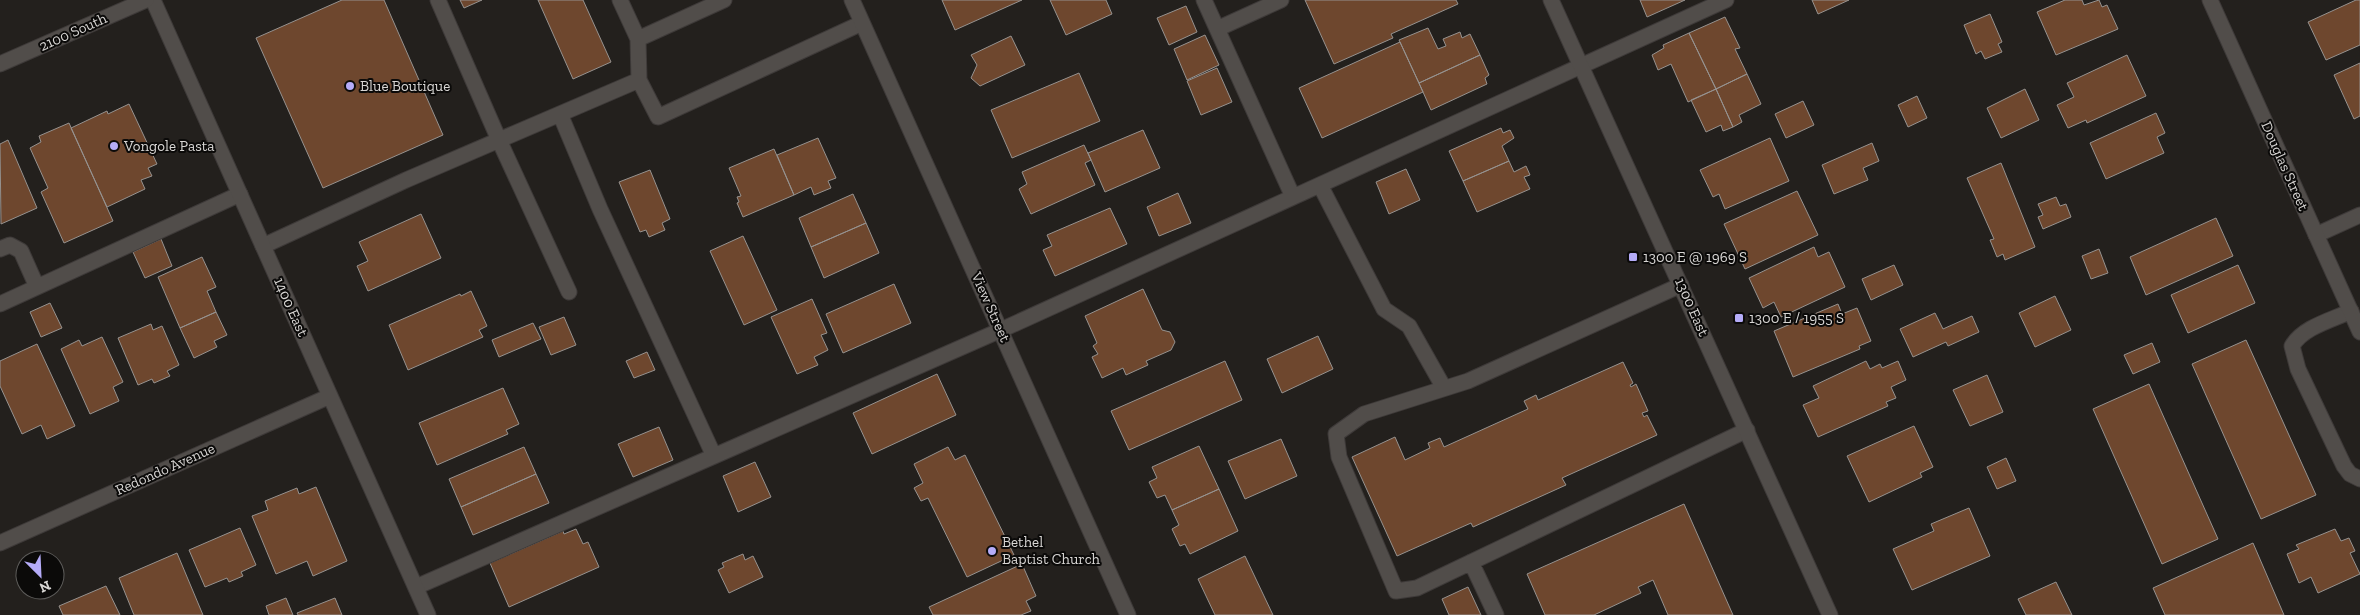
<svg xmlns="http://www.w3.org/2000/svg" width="2360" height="615" viewBox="0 0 2360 615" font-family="'Zilla Slab',serif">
	<rect width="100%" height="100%" fill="#23201d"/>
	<path fill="#6e472e" stroke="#96928f" d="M342,0H384L443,135L323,188L256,38Z
		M460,0H482L464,8Z
		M538,0H583L611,62L573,79Z
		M942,0H1022L955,30Z
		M1050,0H1106L1112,14L1066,35Z
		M1305,0H1456L1458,4L1391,34L1393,38L1334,64Z
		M1640,0H1685L1647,17Z
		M1812,0H1849L1818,14Z
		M2065,0H2082L2084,5L2099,0L2102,7L2107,5L2118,29L2056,55L2037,12Z
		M2356,0H2360V45L2326,60L2308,22Z
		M1186,6L1197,32L1169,45L1157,18Z
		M1990,14L2002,42L1998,44L2002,52L1985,59L1981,51L1976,54L1964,25Z
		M1725,17L1740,48L1735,49L1747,74L1716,89L1689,33Z
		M1428,28L1438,49L1446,46L1443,39L1460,32L1462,38L1470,34L1480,55L1419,83L1399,40Z
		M1689,33L1716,89L1688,102L1671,64L1658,70L1652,55L1664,48L1663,45Z
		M1205,35L1219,65L1187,80L1174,49Z
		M1011,36L1025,65L980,86L971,78L977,65L971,55Z
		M1400,42L1423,92L1322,138L1299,88Z
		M1480,55L1489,75L1485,78L1487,84L1431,110L1419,83Z
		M2127,55L2146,96L2087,123L2086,120L2068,128L2057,105L2074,97L2067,83Z
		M2360,63V116L2354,119L2334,75Z
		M1217,68L1232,102L1201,115L1187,81Z
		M1079,73L1100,121L1012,158L991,110Z
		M1747,74L1761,104L1739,115L1742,122L1733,127L1716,89Z
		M1716,89L1733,127L1723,131L1721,125L1706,132L1691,100Z
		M2025,89L2039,120L2001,138L1987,108Z
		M1917,96L1927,118L1908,127L1898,105Z
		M1803,101L1814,125L1786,138L1775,114Z
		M129,104L157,164L148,168L152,176L141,180L145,189L107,207L71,128L107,111L108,114Z
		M2156,113L2165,133L2157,137L2164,153L2106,179L2090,143Z
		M69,123L113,221L64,243L41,192L48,188L30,148L41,142L39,136Z
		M1501,128L1503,133L1510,130L1514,138L1502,146L1509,161L1463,181L1449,151Z
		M1143,130L1160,168L1105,192L1088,153Z
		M818,138L836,178L828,181L831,188L814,195L811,187L794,195L777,155Z
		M1770,138L1789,181L1725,209L1719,194L1713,197L1700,170Z
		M8,140L37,208L1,224L0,144Z
		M1872,143L1879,161L1863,168L1868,180L1834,194L1822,165Z
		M1084,145L1091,160L1085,163L1095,185L1031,214L1019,189L1027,184L1022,172Z
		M774,149L794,195L743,217L737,203L739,202L737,197L741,196L729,168Z
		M1509,161L1514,172L1526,166L1530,175L1524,177L1530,189L1477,212L1463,181Z
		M2001,163L2035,247L2005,260L2003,254L1997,257L1990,240L1994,239L1967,178Z
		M1406,169L1420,200L1389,214L1376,182Z
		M650,170L670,219L662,223L665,230L649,237L646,230L640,232L619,182Z
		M1797,191L1818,235L1745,269L1724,224Z
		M1178,193L1191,223L1159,236L1147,207Z
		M853,194L866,223L811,247L799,218Z
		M2056,197L2060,206L2066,204L2071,217L2043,229L2038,217L2043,215L2038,204Z
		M1110,208L1127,244L1055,276L1043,250L1052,246L1047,235Z
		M421,214L441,258L368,291L357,266L368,261L359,242Z
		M2216,218L2233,256L2146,295L2130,257Z
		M866,223L879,253L824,278L811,247Z
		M743,236L777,310L744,325L710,251Z
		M161,239L172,266L145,278L133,252Z
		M1814,247L1818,257L1829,252L1845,287L1781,317L1774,302L1763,308L1749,278Z
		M2099,249L2108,273L2091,279L2082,256Z
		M202,257L216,287L207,291L216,312L180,328L158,277Z
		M1894,265L1903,285L1871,300L1862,279Z
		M2238,265L2255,303L2188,333L2171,295Z
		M894,284L911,323L843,353L826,314Z
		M1143,289L1162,330L1170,332L1175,342L1171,350L1146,361L1148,365L1126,375L1123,368L1102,378L1092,357L1098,354L1093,346L1097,343L1085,316Z
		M471,291L487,326L479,330L483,337L408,370L389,325L460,294L461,296Z
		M2055,296L2071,330L2035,347L2019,313Z
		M812,299L827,333L821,335L828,350L814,357L818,365L797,374L771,317Z
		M50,303L62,328L41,337L30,312Z
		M1838,304L1842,314L1857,308L1871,341L1859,346L1860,349L1793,377L1774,331Z
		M216,312L227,335L214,341L217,347L194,358L180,328Z
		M1935,313L1943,329L1972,316L1979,332L1948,346L1946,342L1913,357L1900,329Z
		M564,317L576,345L551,355L539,327Z
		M533,323L541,339L499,357L492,340Z
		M151,324L153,330L162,326L179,365L167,371L170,376L154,383L152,379L138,385L118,338Z
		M1318,336L1333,369L1282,393L1267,359Z
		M102,337L123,382L113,387L119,401L90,414L61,349L79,340L82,346Z
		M2246,340L2316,495L2261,519L2192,364Z
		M2152,343L2160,362L2133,374L2124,355Z
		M37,344L75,426L47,439L41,425L22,434L0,386V361Z
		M647,352L655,370L634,378L626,361Z
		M1225,361L1242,400L1129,450L1111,411Z
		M1866,361L1870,369L1880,364L1882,368L1898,361L1906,380L1891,387L1896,398L1886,402L1888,406L1818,437L1803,405L1819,398L1813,386Z
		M1623,362L1633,383L1630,385L1631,387L1636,384L1648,411L1642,413L1644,417L1647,415L1657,435L1562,478L1566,485L1473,527L1471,523L1397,556L1352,457L1395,437L1405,460L1430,448L1428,443L1440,438L1444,447L1528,409L1524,401L1536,395L1538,400Z
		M937,374L956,415L872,454L853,413Z
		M1987,375L2003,412L1970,426L1953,390Z
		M2149,384L2218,539L2162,564L2093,409Z
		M503,388L519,424L506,430L508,434L437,465L419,423Z
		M1914,426L1933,467L1920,473L1922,477L1869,502L1847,456Z
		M659,427L673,460L633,477L618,444Z
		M1281,439L1297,476L1245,499L1228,461Z
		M1199,446L1219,489L1172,510L1165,495L1157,498L1149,482L1157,478L1152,467Z
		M524,447L536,474L461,507L449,479Z
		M948,447L955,460L965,455L1014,555L967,577L928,498L921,501L914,488L923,483L914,464Z
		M2006,458L2016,481L1997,489L1987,467Z
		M755,462L771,497L738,512L723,476Z
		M536,474L549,503L473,535L461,507Z
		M316,487L347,561L313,576L307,561L276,574L252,516L268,510L265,501L297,488L299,494Z
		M1219,489L1238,531L1190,554L1185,544L1180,546L1172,529L1179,525L1172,510Z
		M1684,504L1733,615H1668L1653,580L1638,587L1641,593L1594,615H1545L1527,574Z
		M1969,508L1990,556L1912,590L1893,549L1934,531L1931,524Z
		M240,528L256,565L241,572L243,576L229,582L227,578L205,587L189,550Z
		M576,529L583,544L588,542L599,567L509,607L490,563L563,531L564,534Z
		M2335,529L2341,541L2349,538L2355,551L2350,553L2360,574L2318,593L2311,577L2299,583L2287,554L2299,549L2296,545Z
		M2253,543L2284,615H2165L2153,588Z
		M177,553L203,615H134L119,578Z
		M743,554L745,560L753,556L763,577L729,593L718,570L724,567L722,563Z
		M1245,556L1273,615H1215L1198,579Z
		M1022,564L1036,596L1026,601L1031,611L1021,615H933L929,607Z
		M2056,582L2072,615H2026L2018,599Z
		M106,586L120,615H63L59,606Z
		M1468,587L1481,615H1449L1442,599Z
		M286,598L293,615H269L266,606Z
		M335,598L342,615H298L297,613Z"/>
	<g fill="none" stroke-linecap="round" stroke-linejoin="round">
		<g stroke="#3e3a39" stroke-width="17">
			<path id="lane" d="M438,0L499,140L569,292
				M620,0L638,39L639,80L658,117L862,23
				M1204,0L1293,197
				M1217,29L1281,0
				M638,39L724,0
				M560,114L600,209L714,456
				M1320,185L1384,309L1409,326L1444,388
				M2316,235L2360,215
				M263,246L406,180L639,80
				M0,249L10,245L21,251L37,287
				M1681,285L1468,381L1364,414L1336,434L1339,457L1396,591L1417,588L1747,430
				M0,304L240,194
				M2351,311C2332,320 2303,327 2292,346L2298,369L2344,466L2350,474L2360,479
				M1471,562L1496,615
				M416,587L1001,330L1726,0"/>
		</g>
		<g stroke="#3e3a39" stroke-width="17">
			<path id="street" d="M153,0L428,615
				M852,0L1128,615
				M2210,0L2360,332
				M0,543L330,396"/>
		</g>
		<g stroke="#3e3a39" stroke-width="17">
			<path id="secondary" d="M1551,0L1830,615
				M0,64L146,0"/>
		</g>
		<use href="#lane" stroke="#514d4a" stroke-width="15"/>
		<use href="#street" stroke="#514d4a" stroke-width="15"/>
		<use href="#secondary" stroke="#514d4a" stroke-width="15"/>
	</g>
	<g fill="#b5acf8" stroke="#0b0a09" stroke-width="2">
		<circle cx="350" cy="86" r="5"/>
		<circle cx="114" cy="146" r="5"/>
		<rect x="1628" y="252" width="10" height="10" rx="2.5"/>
		<rect x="1734" y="313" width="10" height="10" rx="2.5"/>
		<circle cx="992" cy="551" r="5"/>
	</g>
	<g text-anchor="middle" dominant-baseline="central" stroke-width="4" stroke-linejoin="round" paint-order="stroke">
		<g font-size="15" fill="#d8d6d4" stroke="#0b0a09">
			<text transform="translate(73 32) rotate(-24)">2100 South</text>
			<text transform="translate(2285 166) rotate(66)">Douglas Street</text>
			<text transform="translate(291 307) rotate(66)">1400 East</text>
			<text transform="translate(991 307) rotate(66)">View Street</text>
			<text transform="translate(1692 307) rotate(66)">1300 East</text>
			<text transform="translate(165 469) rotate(-24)">Redondo Avenue</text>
		</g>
		<g font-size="15" fill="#d8d6d4" stroke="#0b0a09" text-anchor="start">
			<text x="360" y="86">Blue Boutique</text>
			<text x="124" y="146">Vongole Pasta</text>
			<text x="1643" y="257">1300 E @ 1969 S</text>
			<text x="1749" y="318">1300 E / 1955 S</text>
			<text x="1002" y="542">Bethel<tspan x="1002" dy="17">Baptist Church</tspan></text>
		</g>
	</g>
	<g transform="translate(40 575) rotate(156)"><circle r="24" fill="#0b0a09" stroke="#5d5c5a"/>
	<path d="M0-4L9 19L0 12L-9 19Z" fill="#b5acf8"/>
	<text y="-8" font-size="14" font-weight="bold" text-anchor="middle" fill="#d8d6d4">N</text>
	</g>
</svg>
